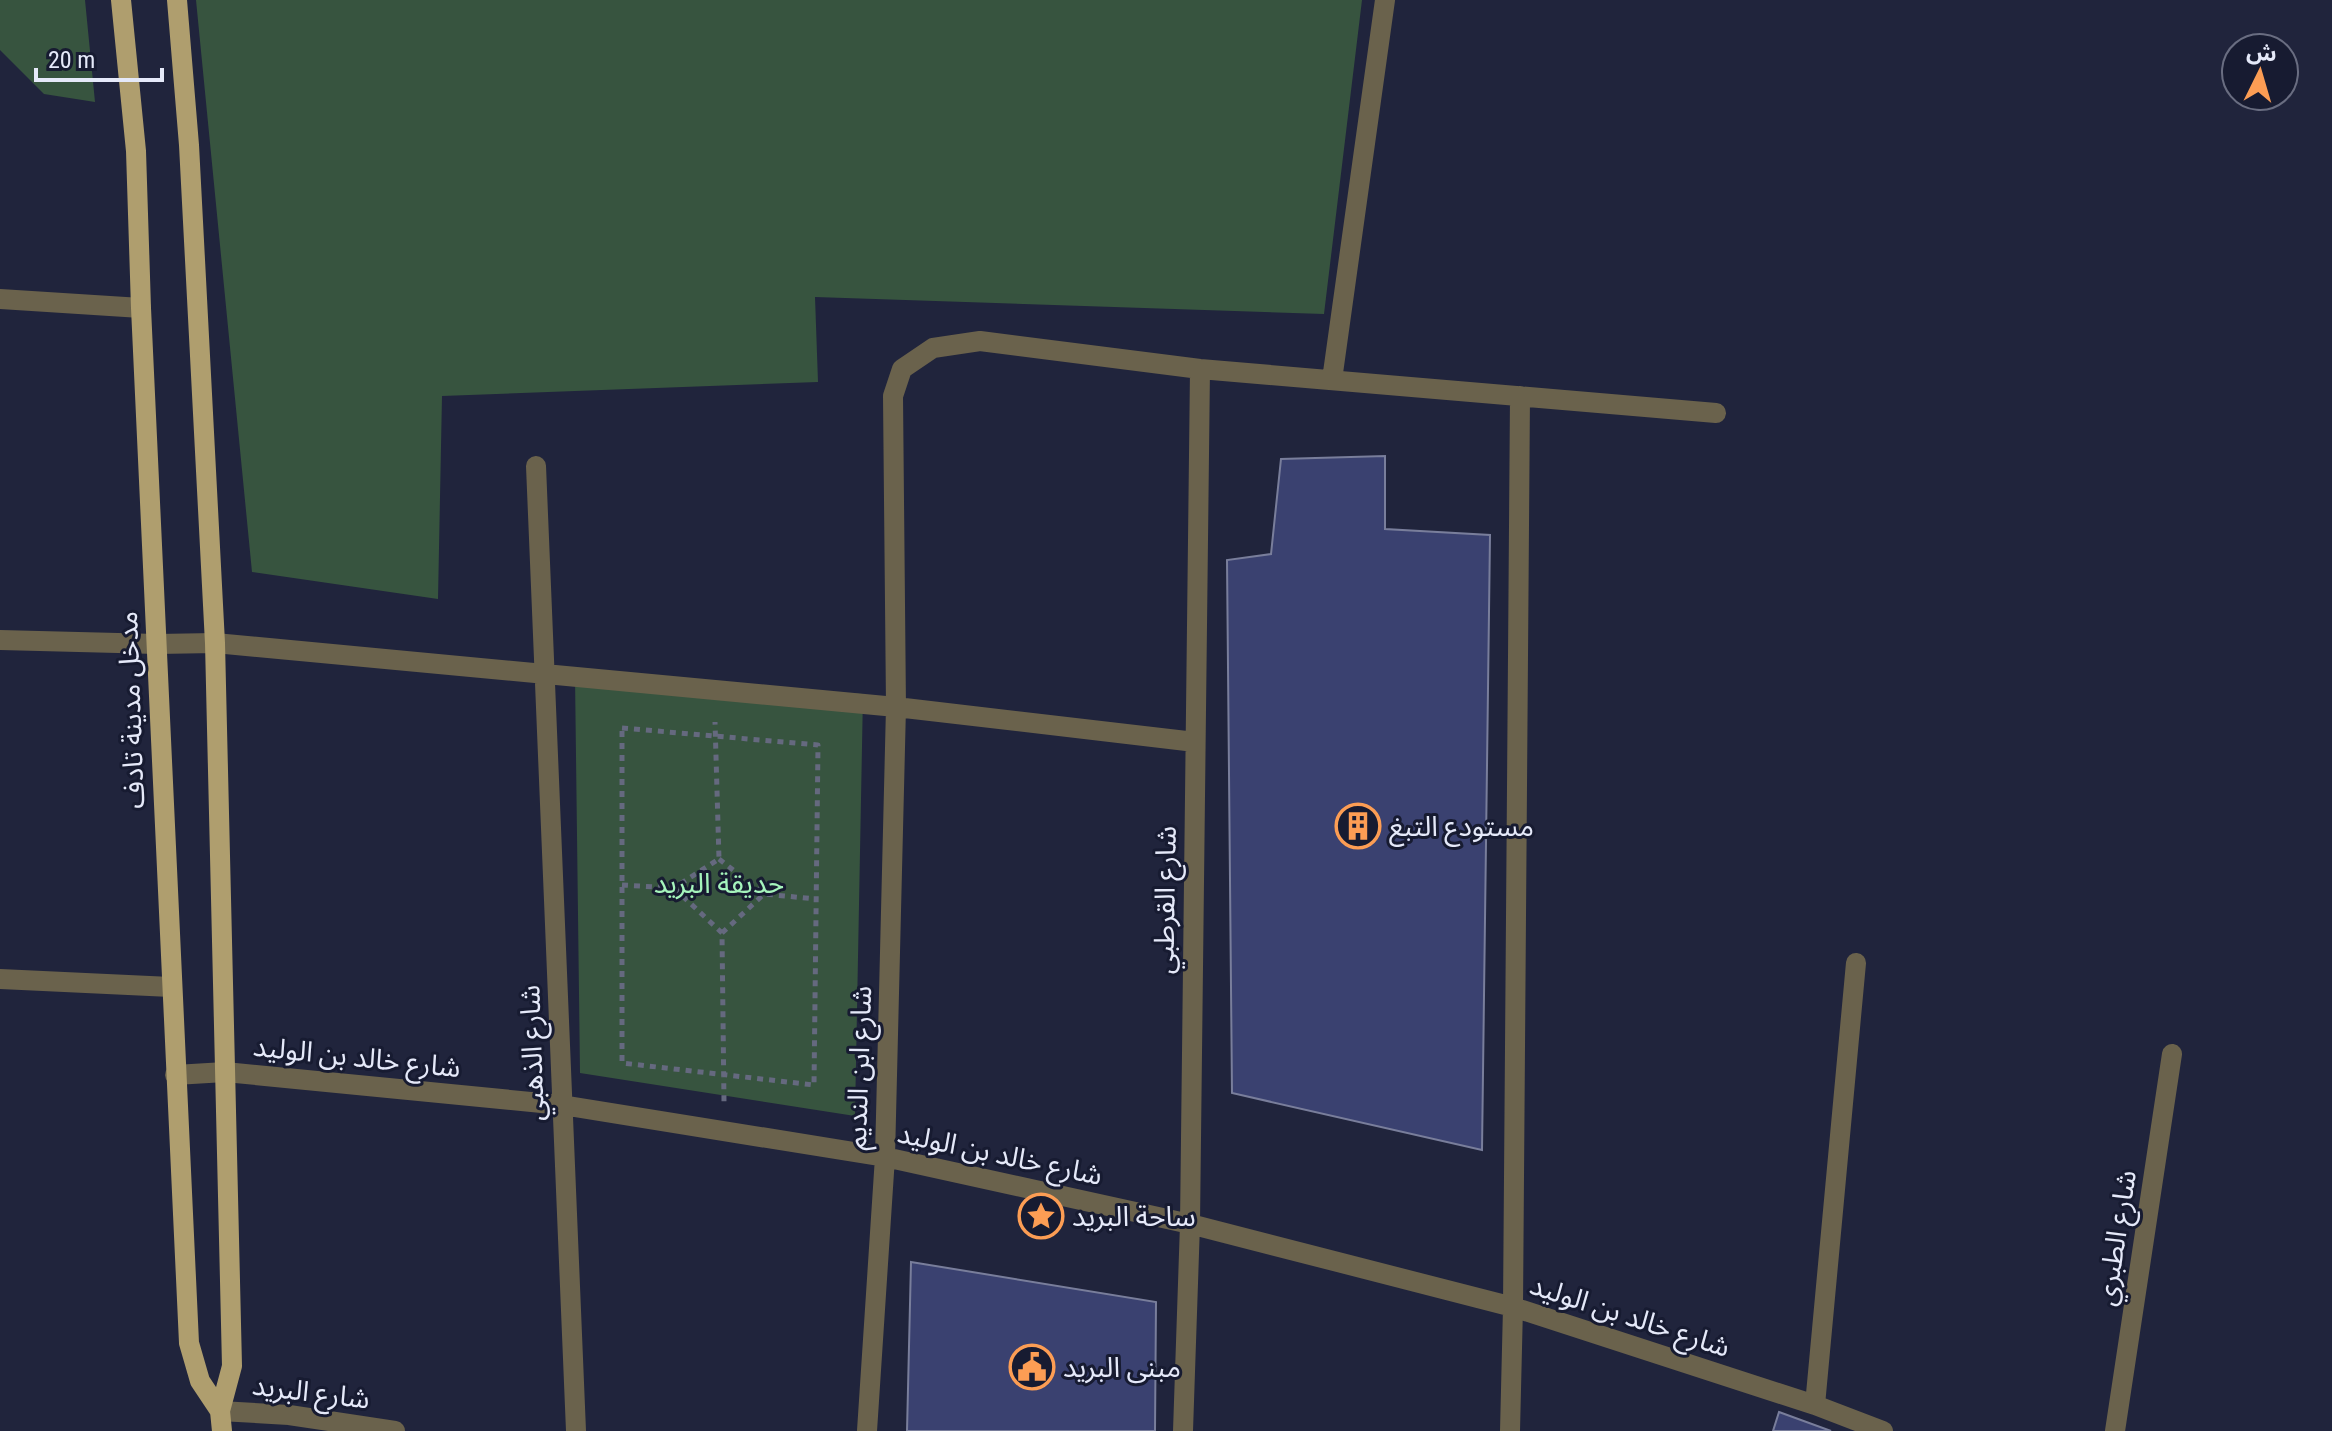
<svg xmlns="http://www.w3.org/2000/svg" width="2332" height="1431" viewBox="0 0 2332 1431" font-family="'Roboto Condensed','Noto Sans Arabic',sans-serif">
	<rect width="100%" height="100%" fill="#20243c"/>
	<path fill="#37543f" d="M0,0H85L95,102L44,94L0,50Z
		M196,0H1362L1324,314L815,297L818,382L442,396L438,599L252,572Z
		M575,677L863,694L855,1116L580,1073Z"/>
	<path fill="#3a4170" stroke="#797e9b" stroke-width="2" d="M1385,456V529L1490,535L1482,1150L1232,1093L1227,560L1271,554L1281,459Z
		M911,1262L1156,1302L1155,1431H907Z
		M1779,1412L1831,1431H1773Z"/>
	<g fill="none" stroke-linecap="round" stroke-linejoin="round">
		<path stroke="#65697f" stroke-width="5" stroke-dasharray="6 6" stroke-linecap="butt" d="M622,728L818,745L814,1085L622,1063Z
			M719,859L764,894L816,899
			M622,885L674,888L719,859L715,722
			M674,888L722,933L724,1102
			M722,933L764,894"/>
		<path stroke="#6a624c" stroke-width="20" d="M0,299L141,308
			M1332,380L1385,0
			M536,466L576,1431
			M0,640L157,644L215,643L896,707L1195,742
			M0,979L171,987
			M175,1075L225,1072L562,1105L885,1157L1190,1224L1513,1307L1815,1405L1883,1431
			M1815,1405L1856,963
			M220,1411L289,1415L395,1431
			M867,1431L885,1157L896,707L893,396L902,369L933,348L980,341L1200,369L1716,413
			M1183,1431L1190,1224L1200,369
			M1510,1431L1513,1307L1520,396
			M2115,1431L2172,1054"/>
		<path stroke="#af9e6e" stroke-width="20" d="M121,0L136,151L141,308L189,1343L200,1381L220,1411
			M177,0L189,145L215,643L232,1366L220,1411L222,1431"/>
	</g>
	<defs>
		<g id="building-ring" transform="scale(2.3)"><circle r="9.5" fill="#171b31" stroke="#fc9d54" stroke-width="1.5"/><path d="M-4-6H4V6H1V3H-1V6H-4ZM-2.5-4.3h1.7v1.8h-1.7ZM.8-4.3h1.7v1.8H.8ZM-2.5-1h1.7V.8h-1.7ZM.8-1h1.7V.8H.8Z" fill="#fc9d54"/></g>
		<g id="sight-ring" transform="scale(2.3)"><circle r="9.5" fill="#171b31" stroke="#fc9d54" stroke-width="1.5"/><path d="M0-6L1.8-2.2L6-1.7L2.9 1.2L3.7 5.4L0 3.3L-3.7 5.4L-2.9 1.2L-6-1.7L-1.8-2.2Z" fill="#fc9d54"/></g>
		<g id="civic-ring" transform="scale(2.3)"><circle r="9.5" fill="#171b31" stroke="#fc9d54" stroke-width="1.5"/><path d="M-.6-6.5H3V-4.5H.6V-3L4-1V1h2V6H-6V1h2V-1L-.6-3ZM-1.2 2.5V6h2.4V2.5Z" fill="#fc9d54"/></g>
	</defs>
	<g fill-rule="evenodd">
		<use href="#building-ring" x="1358" y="826"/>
		<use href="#sight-ring" x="1041" y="1216"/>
		<use href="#civic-ring" x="1032" y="1367"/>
	</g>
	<g text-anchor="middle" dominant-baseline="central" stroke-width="6" stroke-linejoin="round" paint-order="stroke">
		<g font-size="28" fill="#e5e9f9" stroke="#171b31">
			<text transform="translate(131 710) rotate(-92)">مدخل مدينة تادف</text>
			<text transform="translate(1165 900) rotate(-89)">شارع القرطبي</text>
			<text transform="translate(532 1053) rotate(-92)">شارع الذهبي</text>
			<text transform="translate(357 1057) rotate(6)">شارع خالد بن الوليد</text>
			<text transform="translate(859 1068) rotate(-88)">شارع ابن النديم</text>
			<text transform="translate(1000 1154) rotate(12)">شارع خالد بن الوليد</text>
			<text transform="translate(2116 1238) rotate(-81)">شارع الطبري</text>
			<text transform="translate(1630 1316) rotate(18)">شارع خالد بن الوليد</text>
			<text transform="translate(311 1392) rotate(7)">شارع البريد</text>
		</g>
		<g font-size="28" fill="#e5e9f9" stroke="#171b31" text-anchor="start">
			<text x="1389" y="826">مستودع التبغ</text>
			<text x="1072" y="1216">ساحة البريد</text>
			<text x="1063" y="1367">مبنى البريد</text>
		</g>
		<g font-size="28" fill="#a5f4bc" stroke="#171b31">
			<text x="719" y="883">حديقة البريد</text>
		</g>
	</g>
	<g transform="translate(2260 72) rotate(5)"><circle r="38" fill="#171b31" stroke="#696d81" stroke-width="2"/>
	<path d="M0-6L14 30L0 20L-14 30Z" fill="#fc9d54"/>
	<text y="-12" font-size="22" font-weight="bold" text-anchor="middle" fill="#e5e9f9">ش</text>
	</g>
	<path d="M36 68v12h126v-12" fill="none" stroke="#e5e9f9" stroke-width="4"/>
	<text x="48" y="68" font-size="24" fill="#e5e9f9" stroke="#171b31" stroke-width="6" paint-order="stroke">20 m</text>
</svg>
